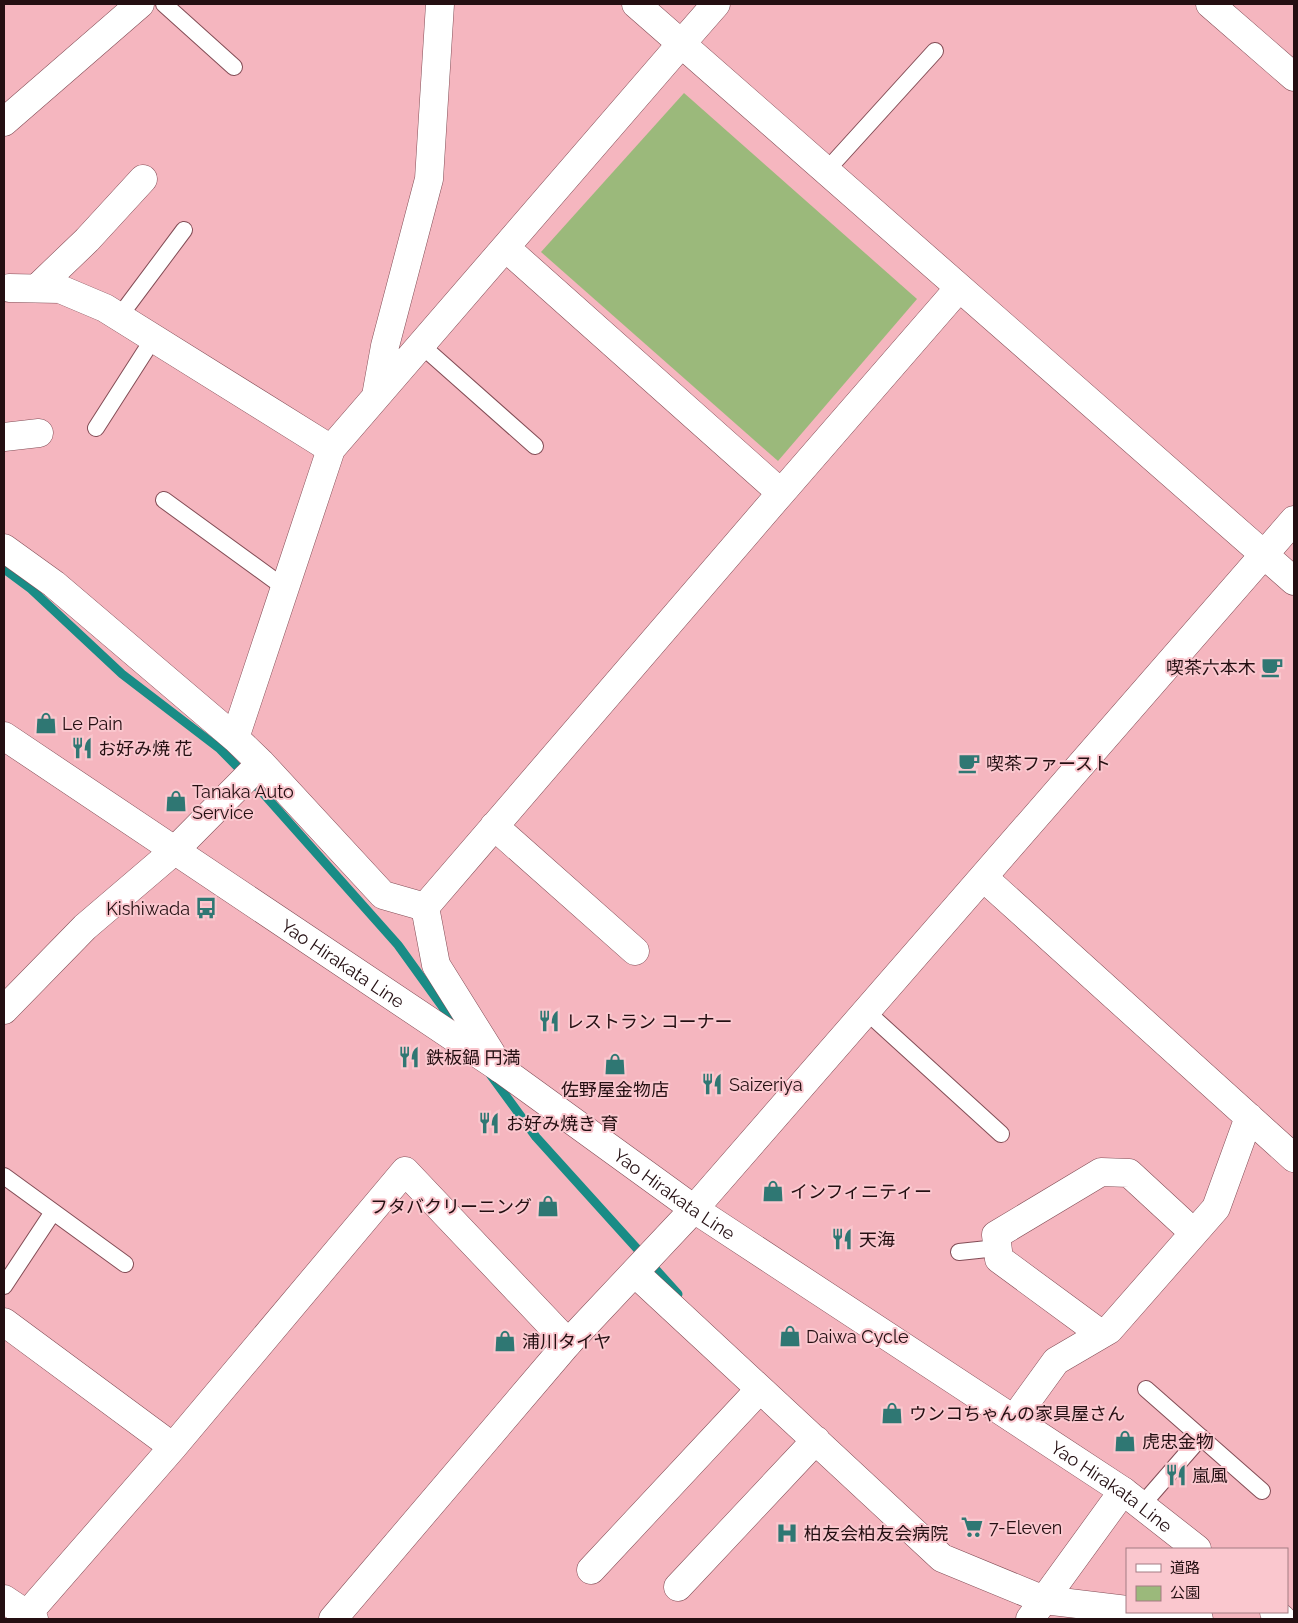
<svg xmlns="http://www.w3.org/2000/svg" width="1298" height="1623" viewBox="0 0 1298 1623" font-family="Raleway,'Noto Sans JP',sans-serif">
	<rect width="100%" height="100%" fill="#f5b6bf"/>
	<path fill="#9bb97b" d="M684,93L917,299L778,461L541,252Z"/>
	<g fill="none" stroke-linecap="round" stroke-linejoin="round">
		<path stroke="#198c86" stroke-width="9" d="M4,569L31,589L122,674L220,749L262,792L398,945L457,1027
			M490,1074L536,1137L678,1294"/>
		<g stroke="#834d56" stroke-width="18">
			<path id="lane" d="M164,4L234,67
				M826,171L935,51
				M119,317L184,230
				M421,345L535,446
				M96,428L153,339
				M164,500L285,588
				M867,1012L1001,1134
				M4,1176L125,1264
				M959,1252L997,1248
				M4,1286L53,1212
				M1146,1389L1262,1491
				M1141,1506L1201,1437"/>
		</g>
		<g stroke="#834d56" stroke-width="29">
			<path id="street" d="M4,122L140,4
				M506,248L781,493
				M9,288L60,289L105,308L331,449
				M37,288L87,240L143,179
				M376,396L385,346L429,179L440,4
				M4,437L39,433
				M4,548L54,584L235,738
				M494,826L635,951
				M984,878L1294,1158
				M425,907L383,895L261,763L235,738L331,449L681,44
				M425,907L781,493L959,288
				M425,907L436,965L501,1069
				M4,1010L85,927L174,851L261,763
				M635,1273L942,1558L1044,1600L1127,1610
				M4,1322L173,1447
				M1101,1334L999,1259L996,1235L1101,1172L1129,1173L1194,1233
				M1014,1419L1056,1361L1109,1330L1216,1208L1249,1117
				M591,1570L760,1389
				M678,1587L816,1440
				M4,1599L34,1619
				M1138,1612L1199,1619
				M23,1619L173,1447L405,1171L568,1343"/>
		</g>
		<g stroke="#834d56" stroke-width="29">
			<path id="secondary" d="M636,4L1294,581
				M1210,4L1294,77
				M681,44L716,4
				M333,1619L568,1343L694,1209L1294,520
				M1030,1619L1123,1491"/>
		</g>
		<g stroke="#834d56" stroke-width="29">
			<g id="primary">
				<path id="s1" d="M4,736L501,1069L694,1209L1123,1491L1197,1549"/>
				<path d="M1274,1612L1282,1619"/>
			</g>
		</g>
		<use href="#lane" stroke="#fff" stroke-width="16"/>
		<use href="#street" stroke="#fff" stroke-width="28"/>
		<use href="#secondary" stroke="#fff" stroke-width="28"/>
		<use href="#primary" stroke="#fff" stroke-width="28"/>
	</g>
	<defs>
		<g id="cafe-bare" transform="scale(1.725)"><path d="M-5.5-4.5H6V0H3Q3 3.5 0 3.5H-2.5Q-5.5 3.5-5.5 0ZM3-3.2v2h1.7v-2ZM-6 4.5H4V6H-6Z" fill="#2f7773" stroke="#fac7ce" stroke-width="2.5" paint-order="stroke"/></g>
		<g id="shop-bare" transform="scale(1.725)"><path d="M-5-2.5h2.3a2.7 3.5 0 0 1 5.4 0H5L5.5 6h-11ZM-1.5-2.5h3a1.5 2.3 0 0 0-3 0Z" fill="#2f7773" stroke="#fac7ce" stroke-width="2.5" paint-order="stroke"/></g>
		<g id="restaurant-bare" transform="scale(1.725)"><path d="M-5-6h1v4h1v-4h1v4h1v-4h1v5L-1.5 .5V6h-2V.5L-5-1ZM5-6V6H3V1.5H1.5Q1.5-4 5-6Z" fill="#2f7773" stroke="#fac7ce" stroke-width="2.5" paint-order="stroke"/></g>
		<g id="bus-bare" transform="scale(1.725)"><path d="M-5-6H5V4H4V6H2V4H-2V6H-4V4H-5ZM-3.5-4V0h7V-4ZM-3.5 1.2v1.5H-2V1.2ZM2 1.2v1.5H3.5V1.2Z" fill="#2f7773" stroke="#fac7ce" stroke-width="2.5" paint-order="stroke"/></g>
		<g id="supermarket-bare" transform="scale(1.725)"><path d="M-6-5.5h2.5l.6 2H6L4.5 2H-2.5L-4.4-4H-6ZM-1.5 3.2a1.3 1.3 0 1 0 .1 0ZM3 3.2a1.3 1.3 0 1 0 .1 0Z" fill="#2f7773" stroke="#fac7ce" stroke-width="2.5" paint-order="stroke"/></g>
		<g id="hospital-bare" transform="scale(1.725)"><path d="M-5-5h3v3.5h4V-5h3V5h-3V1.5h-4V5h-3Z" fill="#2f7773" stroke="#fac7ce" stroke-width="2.5" paint-order="stroke"/></g>
	</defs>
	<g fill-rule="evenodd">
		<use href="#cafe-bare" x="1272" y="667"/>
		<use href="#shop-bare" x="46" y="723"/>
		<use href="#restaurant-bare" x="82" y="748"/>
		<use href="#cafe-bare" x="969" y="763"/>
		<use href="#shop-bare" x="176" y="801"/>
		<use href="#bus-bare" x="206" y="908"/>
		<use href="#restaurant-bare" x="549" y="1021"/>
		<use href="#restaurant-bare" x="409" y="1057"/>
		<use href="#shop-bare" x="615" y="1064"/>
		<use href="#restaurant-bare" x="712" y="1084"/>
		<use href="#restaurant-bare" x="489" y="1123"/>
		<use href="#shop-bare" x="773" y="1191"/>
		<use href="#shop-bare" x="548" y="1206"/>
		<use href="#restaurant-bare" x="842" y="1239"/>
		<use href="#shop-bare" x="790" y="1336"/>
		<use href="#shop-bare" x="505" y="1341"/>
		<use href="#shop-bare" x="892" y="1413"/>
		<use href="#shop-bare" x="1125" y="1441"/>
		<use href="#restaurant-bare" x="1176" y="1475"/>
		<use href="#supermarket-bare" x="972" y="1527"/>
		<use href="#hospital-bare" x="787" y="1533"/>
	</g>
	<g text-anchor="middle" dominant-baseline="central" stroke-width="4" stroke-linejoin="round" paint-order="stroke">
		<g font-size="18" fill="#240f12" stroke="#fac7ce" text-anchor="start">
			<text x="1256" y="667" text-anchor="end">喫茶六本木</text>
			<text x="62" y="723">Le Pain</text>
			<text x="98" y="748">お好み焼 花</text>
			<text x="986" y="763">喫茶ファースト</text>
			<text x="192" y="791">Tanaka Auto<tspan x="192" dy="21">Service</tspan></text>
			<text x="190" y="908" text-anchor="end">Kishiwada</text>
			<text x="566" y="1021">レストラン コーナー</text>
			<text x="426" y="1057">鉄板鍋 円満</text>
			<text x="729" y="1084">Saizeriya</text>
			<text x="615" y="1089" text-anchor="middle">佐野屋金物店</text>
			<text x="506" y="1123">お好み焼き 育</text>
			<text x="790" y="1191">インフィニティー</text>
			<text x="532" y="1206" text-anchor="end">フタバクリーニング</text>
			<text x="859" y="1239">天海</text>
			<text x="806" y="1336">Daiwa Cycle</text>
			<text x="522" y="1341">浦川タイヤ</text>
			<text x="909" y="1413">ウンコちゃんの家具屋さん</text>
			<text x="1142" y="1441">虎忠金物</text>
			<text x="1192" y="1475">嵐風</text>
			<text x="989" y="1527">7-Eleven</text>
			<text x="804" y="1533">柏友会柏友会病院</text>
		</g>
		<g font-size="18" fill="#240f12" stroke="#fac7ce">
			<text stroke="none"><textPath href="#s1" startOffset="408">Yao Hirakata Line</textPath></text>
			<text stroke="none"><textPath href="#s1" startOffset="812">Yao Hirakata Line</textPath></text>
			<text stroke="none"><textPath href="#s1" startOffset="1338">Yao Hirakata Line</textPath></text>
		</g>
	</g>
	<rect width="1298" height="1623" fill="none" stroke="#240f12" stroke-width="10"/>
	<rect x="1126" y="1548" width="162" height="65" fill="#fac7ce" stroke="#a47d83"/>
	<rect x="1136" y="1564" width="25" height="8" fill="#ffffff" stroke="#a47d83"/>
	<text x="1170" y="1573" font-size="15" fill="#240f12">道路</text>
	<rect x="1136" y="1586" width="25" height="15" fill="#9bb97b" stroke="#a47d83"/>
	<text x="1170" y="1598" font-size="15" fill="#240f12">公園</text>
</svg>
